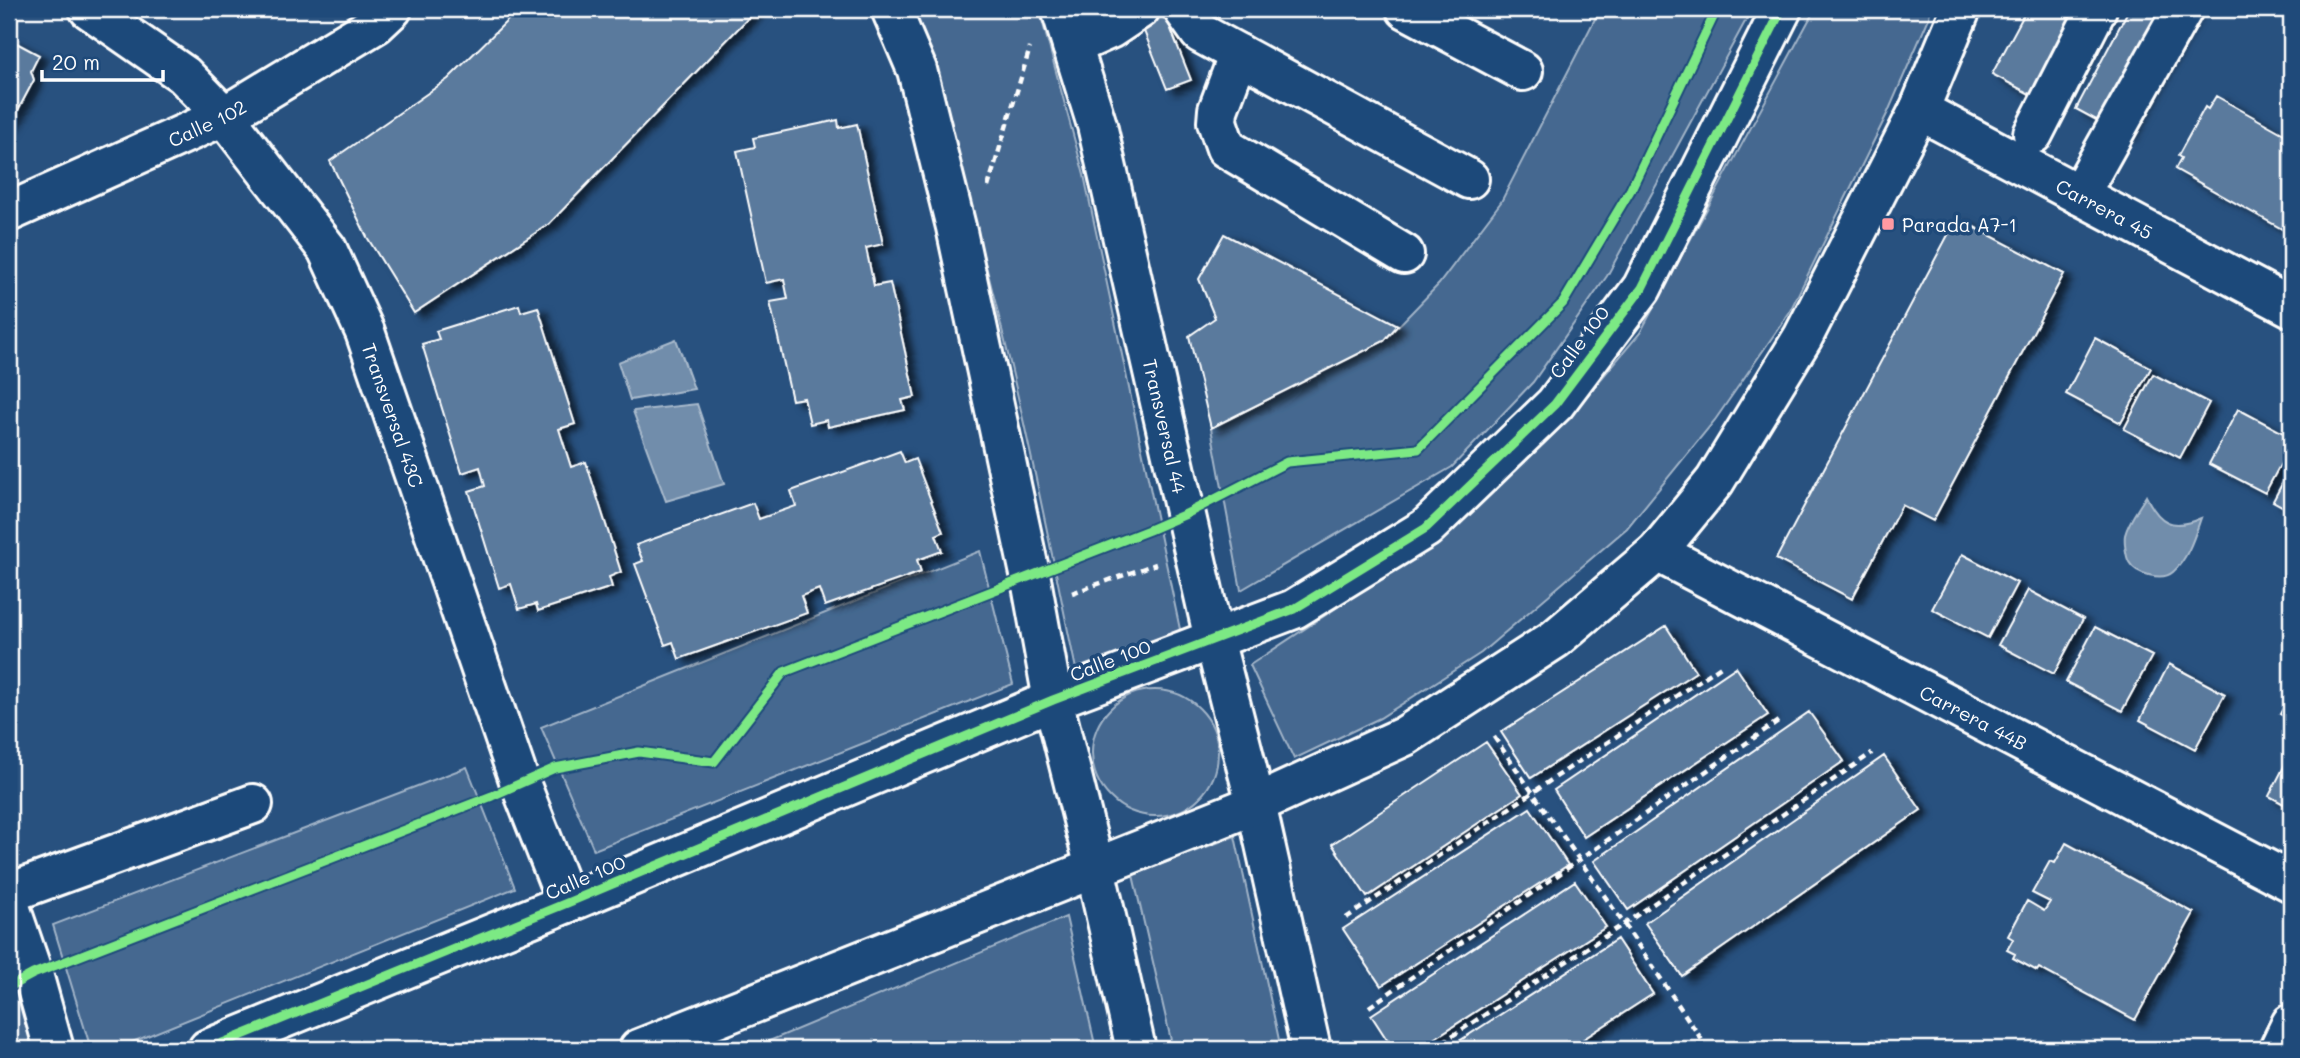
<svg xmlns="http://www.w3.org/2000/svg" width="2300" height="1058" viewBox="0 0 2300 1058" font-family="Mali,sans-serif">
	<defs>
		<filter id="shadow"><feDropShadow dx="8" dy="4.5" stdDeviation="3.5" flood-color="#0009"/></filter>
	</defs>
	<rect width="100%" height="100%" fill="#28517f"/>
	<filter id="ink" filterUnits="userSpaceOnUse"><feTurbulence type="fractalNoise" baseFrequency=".0143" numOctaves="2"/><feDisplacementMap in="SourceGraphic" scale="14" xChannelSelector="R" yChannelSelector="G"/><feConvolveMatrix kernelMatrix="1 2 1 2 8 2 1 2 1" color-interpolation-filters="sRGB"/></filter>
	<g filter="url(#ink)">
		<path fill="#446890" stroke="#a2b4c8" stroke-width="2" d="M910,9H1039L1084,175L1181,634L1077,674C1045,522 1015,368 973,218C953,148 931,78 910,9Z
			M1600,9H1752L1607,276L1533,382L1452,467L1241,590L1211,428L1384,341L1439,284L1501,202Z
			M1815,9H1930L1929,18L1888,112L1789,313L1715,420L1627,528L1481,653L1380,718L1294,759L1250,665L1436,542L1569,417L1640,333Z
			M980,551L1013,684L594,850L541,727Z
			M1092 753a63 63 0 1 1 126 0a63 63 0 1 1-126 0Z
			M467,767L515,888L115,1049H91L53,925Z
			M1235,836L1281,1049H1173L1133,875Z
			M1066,917L1096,1049H750Z
			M9,947L36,1049H9Z"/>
		<path fill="#718dab" stroke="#aabbcd" stroke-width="2" d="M676,339L694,389L630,400L618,362Z
			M697,404L724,484L666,501L633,411Z
			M2146,496C2159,523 2172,531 2201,518C2195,535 2188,559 2173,572C2163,581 2136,575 2129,562C2126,557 2124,541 2125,535C2128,522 2139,508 2146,496Z"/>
		<path fill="#5a7a9d" stroke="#fff" stroke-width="2" filter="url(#shadow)" d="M519,9H757L549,224L414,313L367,237L330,161L448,79Z
			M2027,9H2109L2056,108L1992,74Z
			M2129,9H2194L2126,136L2076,109Z
			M1164,12L1191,80L1167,89L1140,21Z
			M9,39L39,55L31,71L34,80L9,127Z
			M2216,96L2291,138V234L2175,169L2181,158L2178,156L2205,107L2208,109Z
			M838,120L839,128L857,124L883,244L866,248L874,286L890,283L915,397L902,400L905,410L828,427L827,420L810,424L804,398L792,400L770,302L788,299L784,279L766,283L737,151L755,147L753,138Z
			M1957,218L2064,274L1933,521L1902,505L1852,599L1776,559Z
			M1224,234L1398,325L1384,341L1211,428L1189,336L1215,318L1199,279Z
			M519,305L521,312L538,307L575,424L559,429L571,467L586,462L621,572L609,577L612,587L538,611L536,604L519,609L511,584L499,588L469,491L485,486L480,467L462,473L422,344L439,339L436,331Z
			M2095,338L2151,368L2121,423L2066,394Z
			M2153,374L2209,403L2180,458L2124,429Z
			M2238,409L2291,437V445L2265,493L2209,464Z
			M900,451L905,463L915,459L943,532L936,535L942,551L917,560L921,572L825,606L819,589L801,596L807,613L679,659L673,642L665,645L635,564L643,561L636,545L753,503L759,519L796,506L791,491Z
			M2291,467V511L2273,501Z
			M1962,554L2017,583L1988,638L1932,609Z
			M2028,590L2083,619L2054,674L1998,645Z
			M1666,626L1696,672L1531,778L1501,732Z
			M2095,627L2152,656L2122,711L2066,682Z
			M2169,664L2225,694L2195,749L2140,720Z
			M1736,667L1768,715L1584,837L1554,790Z
			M2291,693V720L2280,714Z
			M1809,712L1844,761L1628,910L1594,861Z
			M1486,742L1522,794L1367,897L1332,844Z
			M2291,753V808L2269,796Z
			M1884,756L1921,810L1682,976L1645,923Z
			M1530,808L1568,865L1381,986L1343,929Z
			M2066,843L2194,913L2135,1020L2039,968L2037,971L2013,958L2015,954L2007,950L2013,939L2008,936L2027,901L2044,911L2050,902L2032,893L2050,861L2055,863Z
			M1575,881L1606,927L1418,1049H1393L1371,1015Z
			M1617,939L1653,994L1568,1049H1447Z"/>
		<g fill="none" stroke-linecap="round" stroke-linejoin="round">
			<g stroke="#fff" stroke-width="44">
				<g id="minor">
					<path id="s1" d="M89,9L184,75L224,116L327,249L365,332L520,783L567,903"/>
					<path d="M891,9L917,70L956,227L1030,574L1053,700L1095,868L1136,1049"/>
					<path id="s2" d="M1061,9L1097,125L1214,639L1256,804L1311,1049"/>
					<path d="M1183,9L1200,33L1469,179"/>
					<path d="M1406,9L1523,71"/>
					<path d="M1072,46L1110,29L1140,9"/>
					<path d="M1239,54L1218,110L1217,122L1226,148L1404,254"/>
					<path id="s3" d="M1919,110L2291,307"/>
					<path d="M2033,134L2097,9"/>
					<path d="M2079,195L2183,9"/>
					<path id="s4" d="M9,212L224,116L376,24L392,9"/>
					<path id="s5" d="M1657,552L2291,882"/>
					<path d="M9,893L253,804"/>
					<path d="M9,904L33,974L54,1049"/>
					<path d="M208,1049L567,903L1053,700L1294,609L1426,528L1555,404L1642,288L1782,9"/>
					<path d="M639,1049L1256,804L1405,736L1555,639L1657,552L1715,481L1803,337L1919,110L1961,9"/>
					<path d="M2279,1049L2291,1024"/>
				</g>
			</g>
			<path stroke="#fff" stroke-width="4.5" stroke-dasharray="7 5" stroke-linecap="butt" d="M988,187L1030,48
				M1072,593L1156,564
				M1494,737L1624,924L1704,1043
				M1346,918L1721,666
				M1369,1007L1778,721
				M1432,1049L1624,924L1872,753"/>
			<use href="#minor" stroke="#1f4a7a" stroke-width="38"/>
			<g stroke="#1f4a7a" stroke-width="13">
				<path id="cycleway" d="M9,987L33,974L492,796L555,768L639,752L714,762L784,672L1149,530L1186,514L1287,462L1418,449L1563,303L1631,189L1717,9
					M208,1049L567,903L1053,700L1294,609L1426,528L1555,404L1642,288L1782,9"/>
			</g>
			<use href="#cycleway" stroke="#7ce984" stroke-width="9"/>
		</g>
	</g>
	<rect fill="#ff9aa2" stroke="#1f4a7a" stroke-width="2.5" x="1881" y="217" width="14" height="14" rx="3.5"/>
	<g text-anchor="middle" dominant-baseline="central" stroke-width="7" stroke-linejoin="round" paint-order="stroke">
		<g font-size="19" fill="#fff" stroke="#1f4a7a">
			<text stroke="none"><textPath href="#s4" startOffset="217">Calle 102</textPath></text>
			<text stroke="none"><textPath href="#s3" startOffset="210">Carrera 45</textPath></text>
			<text transform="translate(1579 342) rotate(-53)">Calle 100</text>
			<text stroke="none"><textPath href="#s1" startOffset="520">Transversal 43C</textPath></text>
			<text stroke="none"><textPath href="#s2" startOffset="430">Transversal 44</textPath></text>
			<text transform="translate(1110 660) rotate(-21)">Calle 100</text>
			<text stroke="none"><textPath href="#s5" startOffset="357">Carrera 44B</textPath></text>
			<text transform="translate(585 877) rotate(-23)">Calle 100</text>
		</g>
		<g font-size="19" fill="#fff" stroke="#1f4a7a" text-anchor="start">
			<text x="1902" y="224">Parada A7-1</text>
		</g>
	</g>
	<rect width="2300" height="1058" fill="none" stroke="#1f4a7a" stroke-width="35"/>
	<rect x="18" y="18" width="2265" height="1023" fill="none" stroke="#fff" stroke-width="2.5" filter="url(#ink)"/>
	<path d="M42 70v10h121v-10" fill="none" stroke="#ffffff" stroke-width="3.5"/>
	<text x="52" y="70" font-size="21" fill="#ffffff" stroke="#1f4a7a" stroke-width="5" paint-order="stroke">20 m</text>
</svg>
